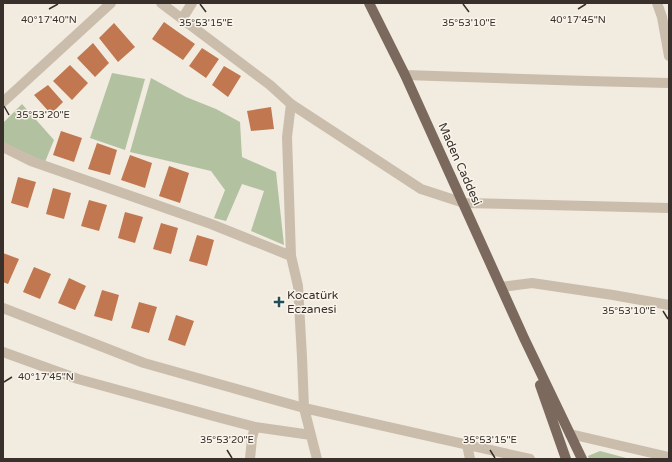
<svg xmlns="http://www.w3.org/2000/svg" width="672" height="462" viewBox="0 0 672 462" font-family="'Varela Round',sans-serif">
	<rect width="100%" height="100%" fill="#f2ebe0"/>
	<path fill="#b2c1a0" d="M112,73L145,79L125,150L90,138Z
		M151,78L186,97L216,109L240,122L242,157L276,172L284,245L251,231L264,191L242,184L226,221L214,218L225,190L211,171L130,152Z
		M22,104L54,140L45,162L3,143V123Z
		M600,451L630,459H589L588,456Z"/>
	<path fill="#c1774f" d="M164,22L195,44L183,60L152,39Z
		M114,23L135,47L118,62L99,38Z
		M93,43L109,63L95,77L77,58Z
		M202,48L219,59L206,78L189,66Z
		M70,65L88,83L72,100L53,81Z
		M224,66L241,76L228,97L212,85Z
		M48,85L63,102L51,114L34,95Z
		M271,107L274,129L251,131L247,111Z
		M61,131L82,138L74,162L53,155Z
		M97,143L117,150L110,175L88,169Z
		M130,155L152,163L145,188L121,180Z
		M169,166L189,173L180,203L159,196Z
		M18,177L36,182L28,208L11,203Z
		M53,188L71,193L64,219L46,214Z
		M89,200L107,205L99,231L81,226Z
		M125,212L143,217L135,243L118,238Z
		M161,223L178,228L171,254L153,249Z
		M197,235L214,240L207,266L189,261Z
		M3,253L19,259L8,284L3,282Z
		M34,267L51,274L40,299L23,292Z
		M69,278L86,286L75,310L58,303Z
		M102,290L119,295L112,321L94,316Z
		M139,302L157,307L149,333L131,328Z
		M176,315L194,321L185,346L168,340Z"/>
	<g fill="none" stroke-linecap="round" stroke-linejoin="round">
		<path stroke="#cabdac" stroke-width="10" d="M161,3L270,85L291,104L421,189L464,203L669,208
			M657,3L662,17L669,56
			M182,19L192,3
			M405,75L587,81L669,83
			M3,102L111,3
			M291,104L287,137L291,256L298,286L302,357L304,408L317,459
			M3,147L31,161L211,224L291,256
			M501,287L532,283L613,295L669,305
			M3,308L144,363L304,408L530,459
			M3,352L78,379L217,417L255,427L311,435
			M570,434L669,457
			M467,445L470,459
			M250,459L252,438L255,427"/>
		<path stroke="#7a695c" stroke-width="10" d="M369,3L405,75L524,338L582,459
			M540,385L566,459"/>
	</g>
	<path fill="none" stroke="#39302b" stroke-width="1.5" d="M200,4L206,12M463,4L469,12M49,9L58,4M578,9L586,4M4,106L9,115M663,311L668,319M4,382L12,377M227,450L232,458M490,450L495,458"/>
	<path fill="#214f59" stroke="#faf5ec" stroke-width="1.5" d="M277 296h4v4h4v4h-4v4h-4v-4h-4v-4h4z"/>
	<g text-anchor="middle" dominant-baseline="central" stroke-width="3" stroke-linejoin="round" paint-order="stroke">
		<g font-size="12" fill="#39302b" stroke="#faf5ec">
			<text transform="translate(460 164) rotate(66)">Maden Caddesi</text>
		</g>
		<g font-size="12" fill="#39302b" stroke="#faf5ec" text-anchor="start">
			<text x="287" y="295">Kocatürk<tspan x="287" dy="14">Eczanesi</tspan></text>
		</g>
	</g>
	<g font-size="10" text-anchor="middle" fill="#39302b" stroke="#faf5ec" stroke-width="3" stroke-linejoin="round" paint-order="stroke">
		<text x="49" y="23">40°17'40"N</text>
		<text x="578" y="23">40°17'45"N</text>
		<text x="206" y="26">35°53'15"E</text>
		<text x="469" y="26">35°53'10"E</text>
		<text x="43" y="118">35°53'20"E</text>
		<text x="629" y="314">35°53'10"E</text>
		<text x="46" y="380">40°17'45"N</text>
		<text x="227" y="443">35°53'20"E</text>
		<text x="490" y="443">35°53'15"E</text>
	</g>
	<rect width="672" height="462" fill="none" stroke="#39302b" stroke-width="8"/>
</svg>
